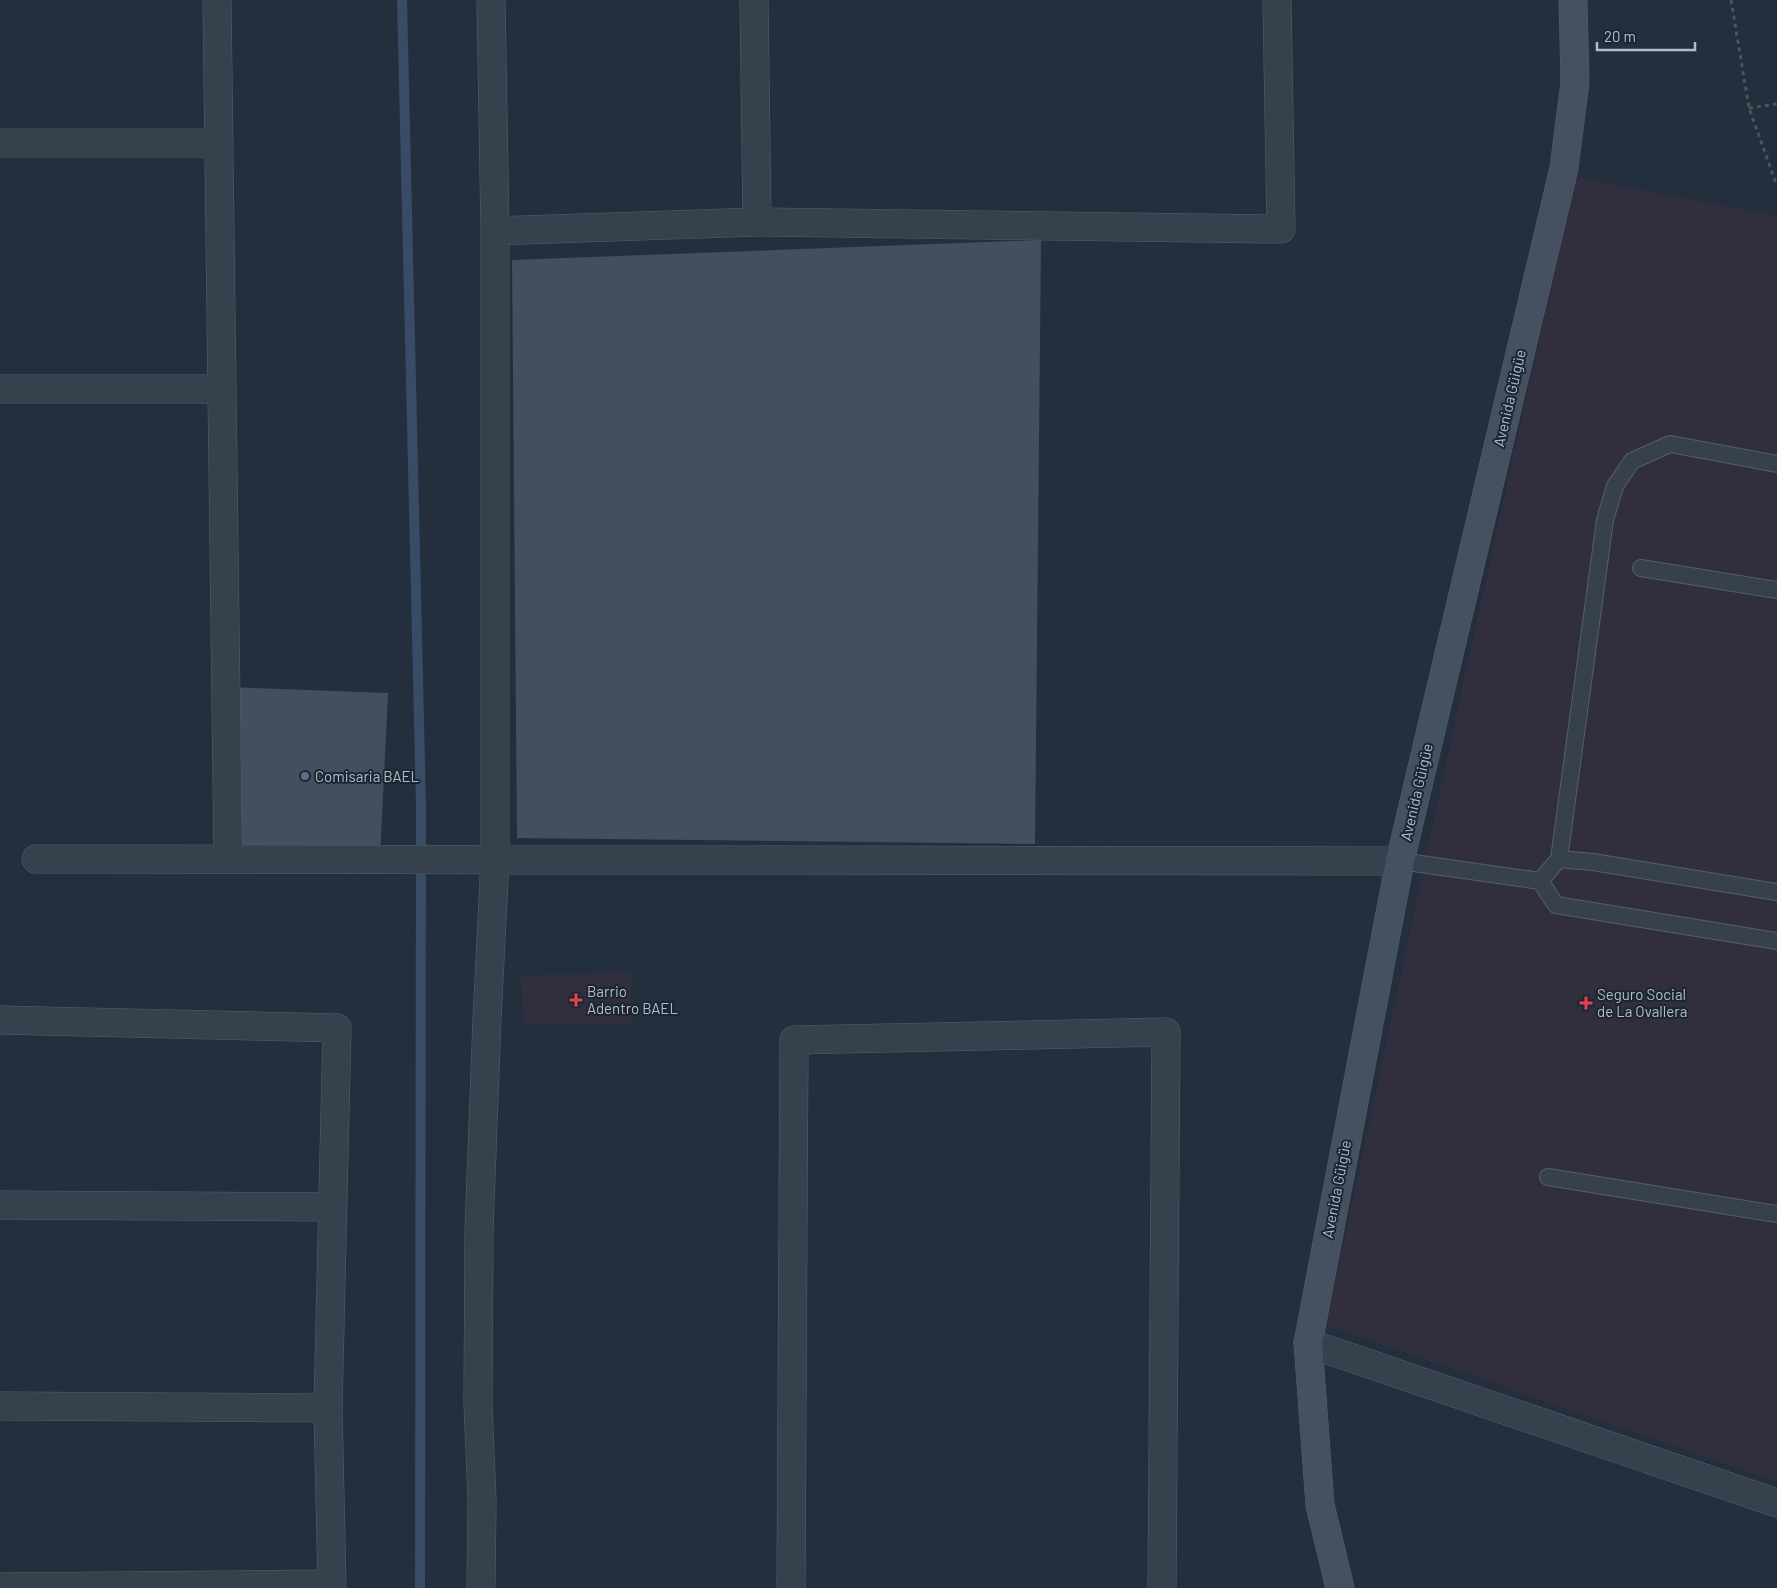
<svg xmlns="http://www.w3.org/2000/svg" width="1777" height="1588" viewBox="0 0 1777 1588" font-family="Barlow,sans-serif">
	<rect width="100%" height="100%" fill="#232f3d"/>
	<path fill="#312f3e" d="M1575,177L1777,216V1482L1326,1325L1464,680Z
		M631,973V1025H524L520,975Z"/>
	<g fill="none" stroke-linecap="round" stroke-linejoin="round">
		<path stroke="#384c67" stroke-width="10" d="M402,0L421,806L420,1588"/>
	</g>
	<path fill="#424f5f" d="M1041,240L1035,844L517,838L512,260Z
		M226,687L388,693L380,858L228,859Z"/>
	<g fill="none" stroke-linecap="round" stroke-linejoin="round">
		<g stroke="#555f6b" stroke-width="18">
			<path id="lane" d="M1641,568L1777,590
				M1559,859L1605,520L1615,486L1632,461L1670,444L1777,464
				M1400,861L1540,881L1556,905L1777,941
				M1540,881L1559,859L1593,862L1777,892
				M1548,1177L1777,1214"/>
		</g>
		<g stroke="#555f6b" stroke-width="29">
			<path id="street" d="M217,0L228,859
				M754,0L757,222
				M0,143H218
				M495,231L757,222L1281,229L1277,0
				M0,389H222
				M36,859L1400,861
				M0,1020L337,1028L328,1408L332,1588
				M0,1205L332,1207
				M1308,1343L1777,1503
				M0,1406L328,1408
				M0,1587L332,1584
				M481,1588L482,1500L478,1404L479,1230L487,1019L495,860V231L491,0
				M791,1588L794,1040L1166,1032L1162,1588"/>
		</g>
		<g stroke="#555f6b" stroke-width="29">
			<path id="secondary" d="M1340,1588L1320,1505L1308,1343L1400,861L1564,168L1575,82L1573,0"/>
		</g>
		<path stroke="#43595b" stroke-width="3" stroke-dasharray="4 4" stroke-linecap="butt" d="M1731,0L1749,108L1777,186
			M1749,108L1777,104"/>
		<use href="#lane" stroke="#37414d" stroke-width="16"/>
		<use href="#street" stroke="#37414d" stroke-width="28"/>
		<use href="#secondary" stroke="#455060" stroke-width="28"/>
	</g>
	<circle fill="#5c6f8a" stroke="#1c2632" stroke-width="2" cx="305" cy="776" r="5"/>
	<g fill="#e0444e" stroke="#1c2632" stroke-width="2">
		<path d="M573.5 992.5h5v5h5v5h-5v5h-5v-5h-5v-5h5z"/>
		<path d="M1583.5 995.5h5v5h5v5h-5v5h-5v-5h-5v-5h5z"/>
	</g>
	<g text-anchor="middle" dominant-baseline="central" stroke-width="4" stroke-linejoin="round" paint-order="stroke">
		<g font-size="15" fill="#b3bcc8" stroke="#1c2632">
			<text transform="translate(1509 398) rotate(-77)">Avenida Güigüe</text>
			<text transform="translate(1416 792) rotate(-77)">Avenida Güigüe</text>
			<text transform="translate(1336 1189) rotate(-79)">Avenida Güigüe</text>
		</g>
		<g font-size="15" fill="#b3bcc8" stroke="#1c2632" text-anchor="start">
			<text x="315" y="776">Comisaria BAEL</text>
			<text x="587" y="991">Barrio<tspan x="587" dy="17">Adentro BAEL</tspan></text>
			<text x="1597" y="994">Seguro Social<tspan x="1597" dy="17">de La Ovallera</tspan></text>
		</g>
	</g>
	<path d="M1597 42v8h98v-8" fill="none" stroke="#b3bcc8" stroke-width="2.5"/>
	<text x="1604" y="42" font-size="15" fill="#b3bcc8" stroke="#1c2632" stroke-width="4" paint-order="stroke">20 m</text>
</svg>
